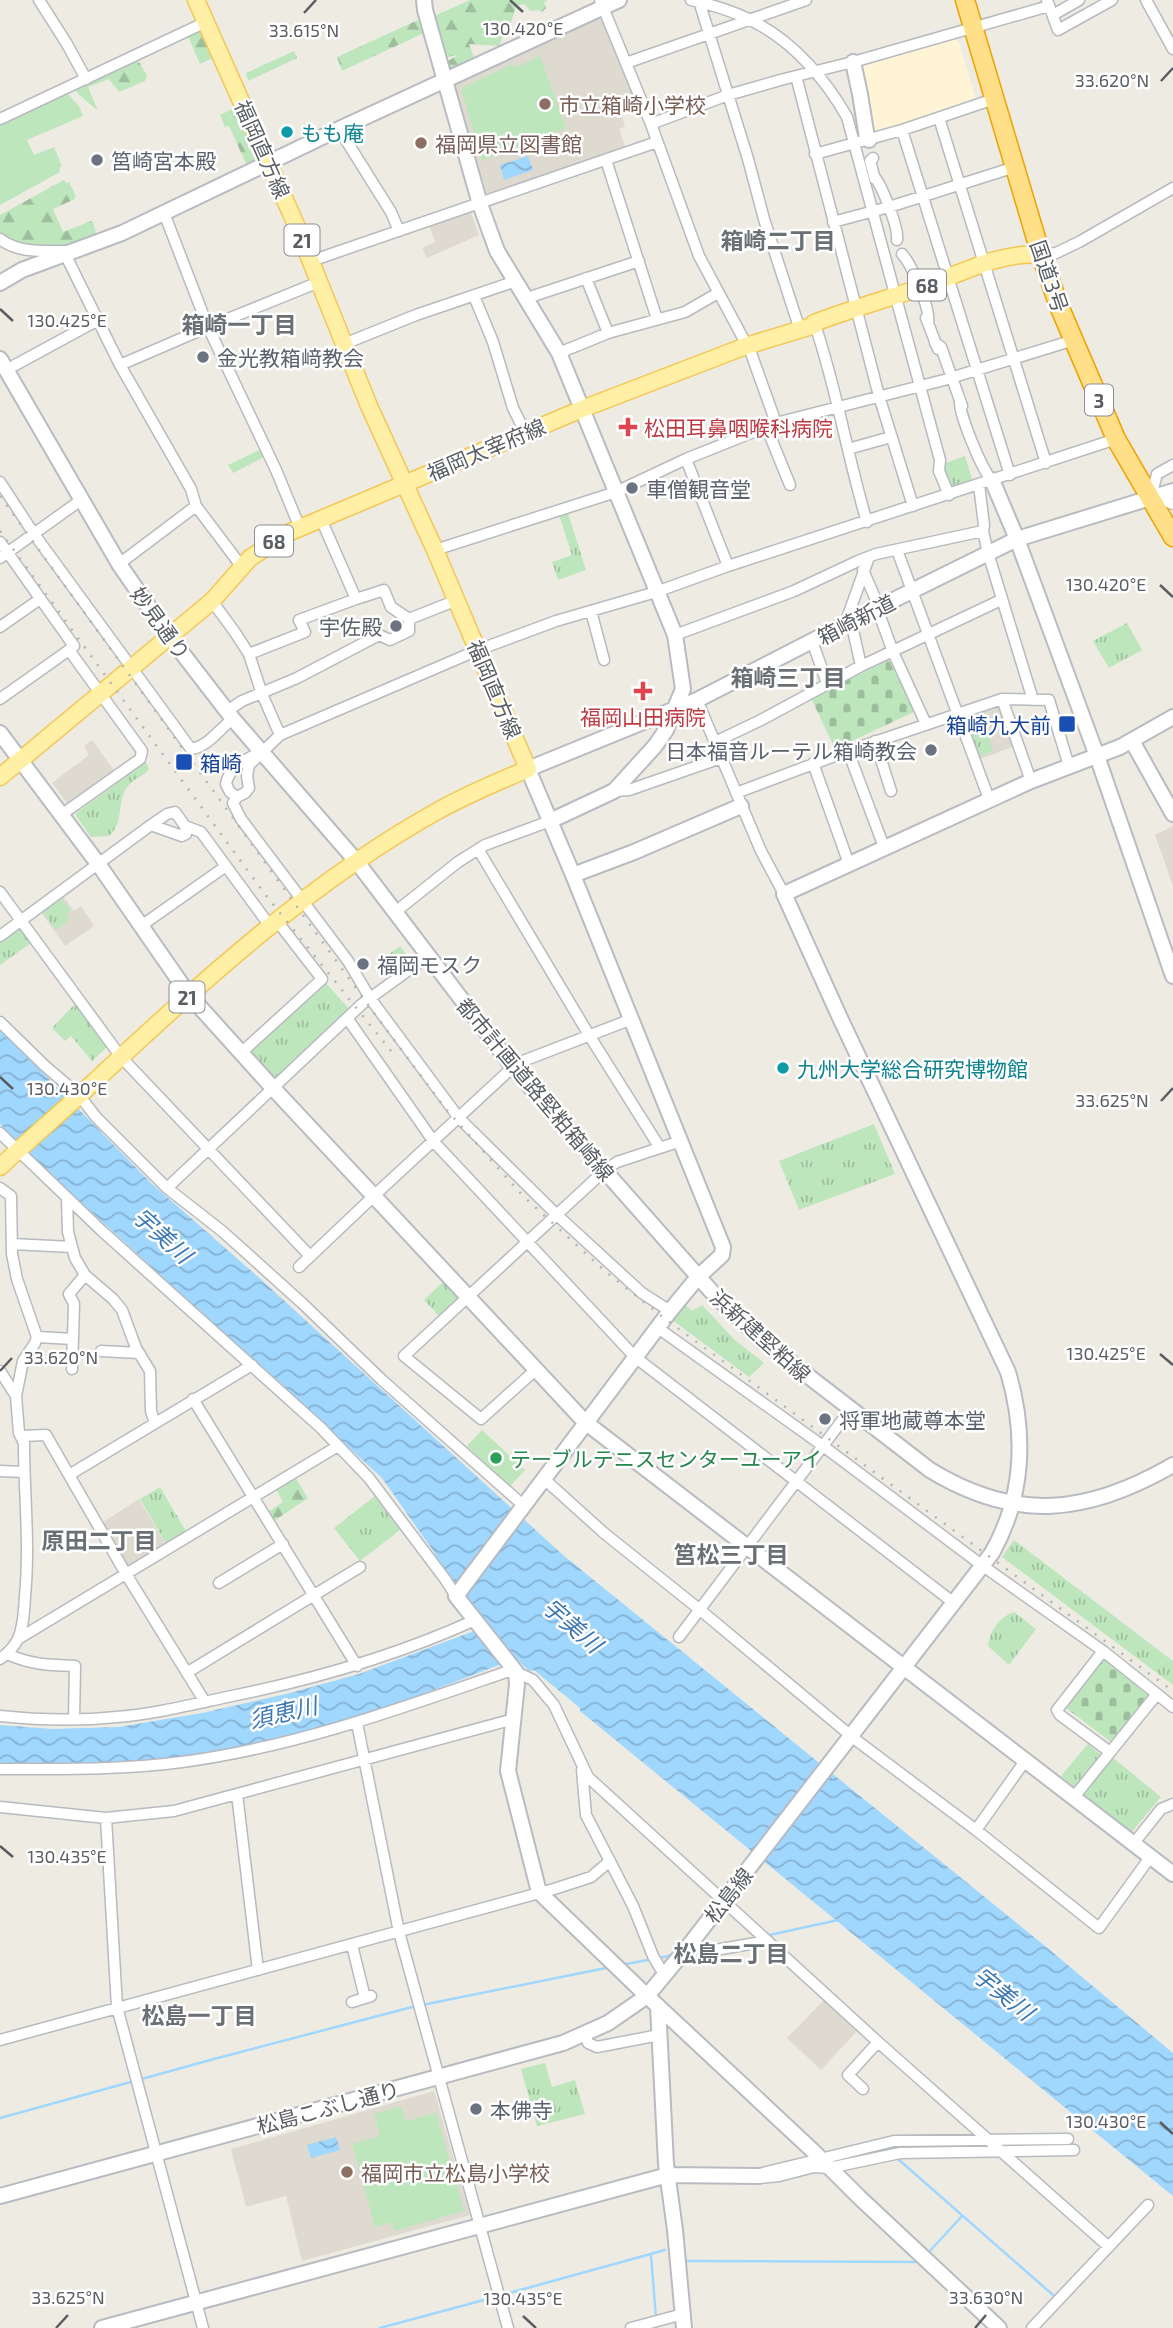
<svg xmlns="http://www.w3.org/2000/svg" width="1173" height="2328" viewBox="0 0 1173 2328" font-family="'Exo 2','Noto Sans JP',sans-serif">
	<defs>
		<pattern id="grass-tufts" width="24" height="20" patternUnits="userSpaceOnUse" patternTransform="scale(1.75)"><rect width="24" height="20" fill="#bee6bd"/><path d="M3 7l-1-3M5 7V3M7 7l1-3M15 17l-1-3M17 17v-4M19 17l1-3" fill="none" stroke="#9dbe9d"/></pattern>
		<pattern id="forest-firs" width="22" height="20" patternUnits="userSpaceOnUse" patternTransform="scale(1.75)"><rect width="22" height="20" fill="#bee6bd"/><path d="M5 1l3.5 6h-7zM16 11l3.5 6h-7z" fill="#9dbe9d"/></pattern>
		<pattern id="cemetery-stones" width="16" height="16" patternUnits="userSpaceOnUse" patternTransform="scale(1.75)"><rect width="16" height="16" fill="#bee6bd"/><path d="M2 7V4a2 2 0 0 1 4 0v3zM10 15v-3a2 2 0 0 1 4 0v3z" fill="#9dbe9d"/></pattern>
		<pattern id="water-waves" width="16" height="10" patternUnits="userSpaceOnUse" patternTransform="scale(1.75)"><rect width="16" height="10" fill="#a0d7ff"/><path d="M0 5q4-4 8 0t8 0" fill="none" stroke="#85b2d2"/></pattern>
	</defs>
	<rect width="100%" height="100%" fill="#eeebe2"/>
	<path fill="#fff5d6" d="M954,38L959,42L977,103L875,136L871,133L860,69L862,66Z"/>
	<path fill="#dedad0" d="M600,17L604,19L638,100L620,109L625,127L619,129L626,149L488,197L455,87L456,83Z
		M470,210L479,235L427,258L422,248L435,242L429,225Z
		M998,703L1015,746L978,760L962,715Z
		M92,740L114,770L67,803L52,783L89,755L84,746Z
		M1173,826V886L1155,835Z
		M63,896L74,911L81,906L94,926L65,946L41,912Z
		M139,1499L167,1546L128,1570L100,1524Z
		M825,1999L858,2030L821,2070L787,2038Z
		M434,2091L470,2215L302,2261L286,2196L246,2207L231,2149Z"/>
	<path fill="url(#grass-tufts)" d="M261,449L264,457L233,473L228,465Z
		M965,456L973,482L949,490L943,464Z
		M568,513L586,570L558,580L552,562L572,555L559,515Z
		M1127,623L1142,650L1109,668L1093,641Z
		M980,712L993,751L979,756L965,717Z
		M146,762L149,769C144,776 134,778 128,786C115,803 126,820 109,836L91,837L75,814Z
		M62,899L71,911L66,914L70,920L56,930L43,912Z
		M19,927L31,943L0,965V941Z
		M400,946L412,962L391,977L380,961Z
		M325,982L350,1010L274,1081L250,1052Z
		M75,1004L107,1047L92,1061L71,1036L65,1041L52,1028Z
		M874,1124L895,1174L799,1210L779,1161Z
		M443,1282L458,1298L439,1316L424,1300Z
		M684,1303L692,1311L702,1305L735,1340L764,1363L749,1377L671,1319Z
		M160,1487L187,1533L167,1545L140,1499Z
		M375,1496L400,1530L360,1561L334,1528Z
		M1014,1540L1173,1661V1685L1002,1557Z
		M1014,1612L1036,1629L1009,1665L988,1646C990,1630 999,1617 1014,1612Z
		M1088,1744L1101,1755L1075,1787L1061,1776Z
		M1112,1757L1161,1797L1130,1834L1081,1794Z
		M545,2063L552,2087L575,2080L585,2114L537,2126L521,2069Z"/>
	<path fill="url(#forest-firs)" d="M470,0H547L544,3L546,8L542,12L538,10L531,11L524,4L516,6L508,33L503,36L499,46L469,44L475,60L452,72L448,61L458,55L447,57L432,17Z
		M418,20L424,33L342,71L337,57Z
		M201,30L213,58L200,64L188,36Z
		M294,51L297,58L248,81L246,73Z
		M136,61L140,63L147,76L145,81L119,92L109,79L88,87L98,111L78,94L75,89Z
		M236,107L260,162L248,168L229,126L225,127L220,115Z
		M64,180L66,183L69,182L76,196L74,197L75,199L53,209L63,232L91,221L93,222L97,237L61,248L8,243L0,235V215Z
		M295,1477L308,1498L274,1521L268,1512L283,1502L276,1489Z"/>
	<path fill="url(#cemetery-stones)" d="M889,660L914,712L835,749L811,698Z
		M1106,1657L1152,1694L1111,1742L1066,1708Z"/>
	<path fill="#bee6bd" d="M540,56L566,128L482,161L461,88L513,64L516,67Z
		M67,93L79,106L83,116L27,140L34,155L54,147L62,166L59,168L60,172L0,205V124Z
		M482,1430L525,1470L510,1486L467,1446Z
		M401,2106L406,2121L436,2113L464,2211L394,2231L392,2222L375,2227L352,2144L380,2136L374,2114Z"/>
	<path fill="url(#water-waves)" d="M528,156L533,170L504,180L500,165Z
		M0,1029L151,1183L256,1275L563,1555L1045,1946L1173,2053V2196L580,1711V1708L534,1670L529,1671L516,1658C407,1702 292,1743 175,1760C158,1762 140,1762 122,1763C81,1765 41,1766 0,1764V1725L52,1729L119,1727L202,1713L286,1694L359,1674L474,1631L482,1618L468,1600L465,1593L443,1572L434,1552L382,1478L38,1163L0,1124Z
		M336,2137L340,2150L311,2158L307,2145Z
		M1070,2143V2148L896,2149L836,2163L835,2158L895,2145Z"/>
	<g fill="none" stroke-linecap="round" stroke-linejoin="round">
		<path stroke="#a0d7ff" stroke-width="2.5" d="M765,1936L838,1920
			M659,1958L673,1955
			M621,1965L653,1959
			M422,2005L611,1967
			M0,2118L214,2059L416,2006
			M898,2159L1053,2295
			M929,2252L962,2216
			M651,2255L656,2318
			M684,2261L916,2262
			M502,2295L665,2250
			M380,2328L495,2297"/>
		<g stroke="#b7babf" stroke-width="13">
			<path id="street" d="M39,0L67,44L86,79
				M600,0L651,124L699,256L751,353L776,423
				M691,0C713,5 739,13 758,24C795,44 826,80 847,117L940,460L939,471L949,495
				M1047,0L1058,30L1112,0
				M1146,0L1173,49
				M699,1L748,159L764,219L800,330
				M1053,15L1079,0
				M626,63L806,0
				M796,76L879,396L913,506
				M939,118L1046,463
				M0,119L206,22
				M651,124L728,95L784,79L853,62L1049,6
				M339,129L391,212L399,231
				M902,130L1010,475
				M815,154L902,130L994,99
				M873,158L870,161L875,179
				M606,160L657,319
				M874,176C882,186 899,228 897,240
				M164,213L208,327L319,282
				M833,222L889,207L1015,167
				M0,239C18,253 41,251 64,251
				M65,254L120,365L191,489L196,506L242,567
				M902,254C912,265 931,310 928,323
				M1041,255L1056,253L1079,242L1173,188
				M311,261L657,142
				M586,278L608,333
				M474,296L493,342L513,408L525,432
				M527,298L639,261
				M926,318L938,349
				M815,325C837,389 847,456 867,522
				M935,343L941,347L962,406
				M344,344L416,315L516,281
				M559,353L608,333L685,312L718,293
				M120,365L208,327L276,470L300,528
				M6,370L98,320
				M960,400C958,412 983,473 992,480
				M766,426L790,485
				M848,449L891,437
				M686,459L728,566
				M1173,465L1157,474L1151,496L1173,504
				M0,482L34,534L191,749C208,747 220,728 233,719
				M979,485L984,525L983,531L988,553L1033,700
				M0,542L74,646L69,650L142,751L140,759L61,815
				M435,550L616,492L686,459L776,423L944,380L1074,340
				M897,550L989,799
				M0,558L81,500
				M119,564L196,506
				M863,570L879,607
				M356,599L384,590L391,607L409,619
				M212,601L234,631L249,654L262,694L280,735
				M877,608L893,652L926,724
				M591,611L604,660
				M851,621L861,666
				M845,624L869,557
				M0,627L40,599
				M675,635L794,591L858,561L876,554L983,531
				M812,641L827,683
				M249,654L305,632L299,620L356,599L321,519
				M0,699L69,650
				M1002,699L1031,781
				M697,700L761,851L784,894
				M227,711L242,701L297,678L379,635L390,640L409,631V619L457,600
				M875,741L891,791
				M715,742L761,720L861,666L1001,600
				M263,751C247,759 229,766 226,784L230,792L237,797L245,793L249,788L247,776L249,765L280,735L478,650L556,621L656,592L728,566L1116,439
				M848,751L884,847
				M813,763L849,864
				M614,791L629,790L721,758
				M736,793L848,751L1002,699L1049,700L1069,766
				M237,797L233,803L241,819L348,961L370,998L459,1118L557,1215L642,1293L670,1311
				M151,825L182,836L186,834L185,826
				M478,849L589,1035L660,1148
				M0,892L121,1057L310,1256
				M394,913L458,862L485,845L550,821
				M141,926L226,866
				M0,936L151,825L167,814L175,812L185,826L201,832L270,926
				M347,1018L434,1142L635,1357L954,1603
				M0,1022L45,1066L79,1095L96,1117L167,1188L222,1231L302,1303L382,1380L524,1506
				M242,1052L322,979L277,921
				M0,1133L102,1231L321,1428L369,1478L445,1579L456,1596
				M0,1188L11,1196L12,1254L17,1279L37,1337L35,1343L23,1361L16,1396L19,1433L24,1443C24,1494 30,1545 25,1596C24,1610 24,1625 18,1639C14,1647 7,1654 0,1659
				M167,1188L362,1004L428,956
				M67,1198L68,1232L75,1258L85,1275L113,1299L122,1310L136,1348L150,1371L151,1411L155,1423
				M12,1244L72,1247
				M299,1267L378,1192L513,1067L523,1061L632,1019
				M658,1328L823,1446L983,1566L1103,1651
				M37,1337L73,1339
				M101,1351L139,1353
				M535,1367L532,1373L481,1419L404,1356L604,1171L617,1162L681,1141
				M72,1369L74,1304L69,1294L85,1275
				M0,1371L16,1396
				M193,1399L357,1666
				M22,1436L46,1435L126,1574L205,1702
				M0,1471L24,1472
				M69,1475L252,1365
				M543,1478L604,1533L699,1609L856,1740L976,1830L1099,1928L1151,1856
				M219,1583L283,1544
				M679,1637L850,1410
				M18,1639L338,1446
				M7,1654C32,1665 49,1665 75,1666L74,1719
				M188,1672L360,1567
				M0,1716C38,1720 79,1721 117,1717C154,1714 190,1705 227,1697C312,1680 396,1656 475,1620
				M357,1723L399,1932L508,2328
				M1110,1752L1060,1715L1057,1710L1103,1651L1157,1694
				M0,1769C61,1769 121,1770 182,1762C294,1747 399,1709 506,1672H516L533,1680L554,1705L588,1777L878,2042L1109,2247
				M582,1770L586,1815L633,1906L653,1956L660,1968L666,1974
				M237,1794L258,1970
				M1074,1797L1157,1694L1173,1707
				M0,1807L106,1818L174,1811L514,1719
				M106,1818L117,2007L203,2328
				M976,1830L1025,1761
				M1134,1843L1161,1809L1173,1804
				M691,1943L709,1951L768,1941
				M352,1945L365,1998L371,1996
				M352,2002L365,1998
				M585,2034L588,2043L597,2047L659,2035
				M0,2040L554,1889L591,1877L610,1861
				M863,2089L848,2075L878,2042
				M1068,2139L894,2141L759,2174L758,2176L760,2178L779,2176L814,2167L829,2168L900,2153L1074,2150
				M631,2328L683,2314
				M1032,2328L1148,2205"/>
		</g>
		<g stroke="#b8bbc1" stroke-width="18">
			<path id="secondary" d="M424,0L425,10L480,204L497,251L559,353L675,635L683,689L666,730L655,746L614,791L550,821
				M853,62L860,94L867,138L869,140
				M0,283L22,270L122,233L339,129L619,0
				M0,359L119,564L169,636L233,719L357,862L513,1067L711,1291L764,1342L930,1470C1017,1523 1088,1514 1173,1465
				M992,480L1017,539L1097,756L1173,976
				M0,733L99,865L189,995L272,1087L585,1422L1173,1874
				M1132,741L1173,814
				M573,875L634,852L741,806
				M658,2006L666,2164L675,2230L684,2328
				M0,2196L563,2043L608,2023L647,1996L691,1943L992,1553C1024,1496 1026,1433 1008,1372L841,1020L784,894L1031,781L1120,747L1173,717
				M102,2328L668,2175L758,2176
				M999,2328L859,2197L812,2150L647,1996L539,1892L508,1771L517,1684L516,1672L456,1596L670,1311L698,1277L722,1255L723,1247L573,875L528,769L697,700L845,624L1017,539L1173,491"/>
		</g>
		<g stroke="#f5c654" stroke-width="19">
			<path id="primary" d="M0,777L212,601L250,558L288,533L582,409L746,346L815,325L814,323C848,310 882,300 917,289C957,276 998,251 1041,255
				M0,1167C31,1138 64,1110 95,1081C202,982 312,880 441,809C469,794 499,781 528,769L435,550L369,406L297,227L196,0"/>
		</g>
		<g stroke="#efa200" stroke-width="21">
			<path id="highway" d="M965,0L1041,255L1059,306L1116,439L1173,537"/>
		</g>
		<use href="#street" stroke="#fff" stroke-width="10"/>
		<use href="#secondary" stroke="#fff" stroke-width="14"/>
		<use href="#primary" stroke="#fff0a5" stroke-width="16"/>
		<use href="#highway" stroke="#ffdf87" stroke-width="18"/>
		<path stroke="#b3b4b4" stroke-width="2.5" stroke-dasharray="2 9" stroke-linecap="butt" d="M0,496L371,1009L445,1108L523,1196L607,1273L668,1321L1173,1691
			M0,531L264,893L391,1051"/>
	</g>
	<path fill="none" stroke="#5a5e63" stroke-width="2.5" d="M510,0L523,12M304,13L316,0M1161,81L1173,68M0,309L13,321M1160,585L1173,597M0,1077L13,1089M1161,1101L1173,1088M1160,1354L1173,1365M0,1371L12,1358M0,1846L13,1857M1160,2122L1173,2134M523,2316L536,2328M56,2328L68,2315M975,2328L986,2315"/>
	<g fill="#8d6e63" stroke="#fff" stroke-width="2.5">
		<circle cx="545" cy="104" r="7"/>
		<circle cx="421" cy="143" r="7"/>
		<circle cx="347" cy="2172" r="7"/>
	</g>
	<g fill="#0f9aa8" stroke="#fff" stroke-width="2.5">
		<circle cx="287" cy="132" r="7"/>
		<circle cx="783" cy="1068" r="7"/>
	</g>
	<g fill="#6b7280" stroke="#fff" stroke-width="2.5">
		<circle cx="97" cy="160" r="7"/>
		<circle cx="203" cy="357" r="7"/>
		<circle cx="632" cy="488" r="7"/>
		<circle cx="396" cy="626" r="7"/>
		<circle cx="931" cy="750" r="7"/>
		<circle cx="363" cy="964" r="7"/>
		<circle cx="825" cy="1419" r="7"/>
		<circle cx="476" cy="2109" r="7"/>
	</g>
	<g fill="#e0444e" stroke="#fff" stroke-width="2.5">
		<path d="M624.5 416.5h7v7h7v7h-7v7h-7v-7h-7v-7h7z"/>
		<path d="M639.5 680.5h7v7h7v7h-7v7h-7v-7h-7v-7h7z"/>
	</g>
	<g fill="#1a4fb4" stroke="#fff" stroke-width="2.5">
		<rect x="1058" y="715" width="18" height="18" rx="3.5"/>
		<rect x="175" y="753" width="18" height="18" rx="3.5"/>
	</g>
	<circle fill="#2e9e5b" stroke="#fff" stroke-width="2.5" cx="496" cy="1458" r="7"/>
	<g text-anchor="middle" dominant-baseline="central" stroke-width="5" stroke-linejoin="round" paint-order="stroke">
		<g fill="#fff" stroke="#8c8e92" stroke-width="2">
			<rect x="284.5" y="224.5" width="35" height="31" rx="5"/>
			<rect x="908" y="269.5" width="38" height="31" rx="5"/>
			<rect x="1085" y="384.5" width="28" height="31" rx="5"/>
			<rect x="255" y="525.5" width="38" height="31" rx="5"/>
			<rect x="169.5" y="981.5" width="35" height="31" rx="5"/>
		</g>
		<g font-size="19" font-weight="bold" fill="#5a5e63">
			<text x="302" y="240">21</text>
			<text x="927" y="285">68</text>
			<text x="1099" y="400">3</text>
			<text x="274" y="541">68</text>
			<text x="187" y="997">21</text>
		</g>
		<g font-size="21" fill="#785e54" stroke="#fff" text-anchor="start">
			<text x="559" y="104">市立箱崎小学校</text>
			<text x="435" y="143">福岡県立図書館</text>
			<text x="361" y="2172">福岡市立松島小学校</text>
		</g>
		<g font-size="21" fill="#0d838f" stroke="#fff" text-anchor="start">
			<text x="301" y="132">もも庵</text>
			<text x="797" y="1068">九州大学総合研究博物館</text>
		</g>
		<g font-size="21" fill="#5a5e63" stroke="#fff">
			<text transform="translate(263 149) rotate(66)">福岡直方線</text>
			<text transform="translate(1050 276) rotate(71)">国道3号</text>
			<text transform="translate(486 449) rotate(-23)">福岡太宰府線</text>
			<text transform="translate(856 619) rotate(-27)">箱崎新道</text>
			<text transform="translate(161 623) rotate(54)">妙見通り</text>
			<text transform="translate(495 689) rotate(67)">福岡直方線</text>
			<text transform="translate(536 1089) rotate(50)">都市計画道路堅粕箱崎線</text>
			<text transform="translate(761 1335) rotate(42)">浜新建堅粕線</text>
			<text transform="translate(728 1895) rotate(-52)">松島線</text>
			<text transform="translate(328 2107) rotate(-15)">松島こぶし通り</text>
		</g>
		<g font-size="21" fill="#5b616d" stroke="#fff" text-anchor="start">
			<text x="111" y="160">筥崎宮本殿</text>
			<text x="217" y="357">金光教箱﨑教会</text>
			<text x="646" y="488">車僧観音堂</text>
			<text x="382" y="626" text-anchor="end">宇佐殿</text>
			<text x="917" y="750" text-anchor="end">日本福音ルーテル箱崎教会</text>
			<text x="377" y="964">福岡モスク</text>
			<text x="839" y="1419">将軍地蔵尊本堂</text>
			<text x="490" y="2109">本佛寺</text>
		</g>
		<g font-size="21" fill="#be3a42" stroke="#fff" text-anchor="start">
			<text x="644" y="427">松田耳鼻咽喉科病院</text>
			<text x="643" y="716" text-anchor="middle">福岡山田病院</text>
		</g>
		<g font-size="21" fill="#164399" stroke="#fff" text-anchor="end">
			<text x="1051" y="724">箱崎九大前</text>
			<text x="200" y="762" text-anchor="start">箱崎</text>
		</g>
		<g font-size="21" fill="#27864d" stroke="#fff" text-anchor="start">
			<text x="510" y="1458">テーブルテニスセンターユーアイ</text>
		</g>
		<g font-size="23" font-weight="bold" fill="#6b7075" stroke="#fff">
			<text x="778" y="240">箱崎二丁目</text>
			<text x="239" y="324">箱崎一丁目</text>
			<text x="788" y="677">箱崎三丁目</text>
			<text x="99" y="1540">原田二丁目</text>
			<text x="731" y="1554">筥松三丁目</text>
			<text x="731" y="1953">松島二丁目</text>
			<text x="199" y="2015">松島一丁目</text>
		</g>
		<g font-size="23" font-style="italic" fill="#3b77b4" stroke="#fff">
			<text transform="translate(163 1235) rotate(42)">宇美川</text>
			<text transform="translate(573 1625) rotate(41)">宇美川</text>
			<text transform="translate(283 1712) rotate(-13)">須恵川</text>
			<text transform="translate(1004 1993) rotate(39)">宇美川</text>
		</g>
	</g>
	<g font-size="18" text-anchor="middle" fill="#5a5e63" stroke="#fff" stroke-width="5" stroke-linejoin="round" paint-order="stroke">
		<text x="523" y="35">130.420°E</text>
		<text x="304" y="37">33.615°N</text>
		<text x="1112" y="87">33.620°N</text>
		<text x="67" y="327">130.425°E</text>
		<text x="1106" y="591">130.420°E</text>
		<text x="67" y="1095">130.430°E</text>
		<text x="1112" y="1107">33.625°N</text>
		<text x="1106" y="1360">130.425°E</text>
		<text x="61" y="1364">33.620°N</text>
		<text x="67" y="1863">130.435°E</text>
		<text x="1106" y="2128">130.430°E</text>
		<text x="68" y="2304">33.625°N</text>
		<text x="986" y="2304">33.630°N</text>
		<text x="523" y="2305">130.435°E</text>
	</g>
</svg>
